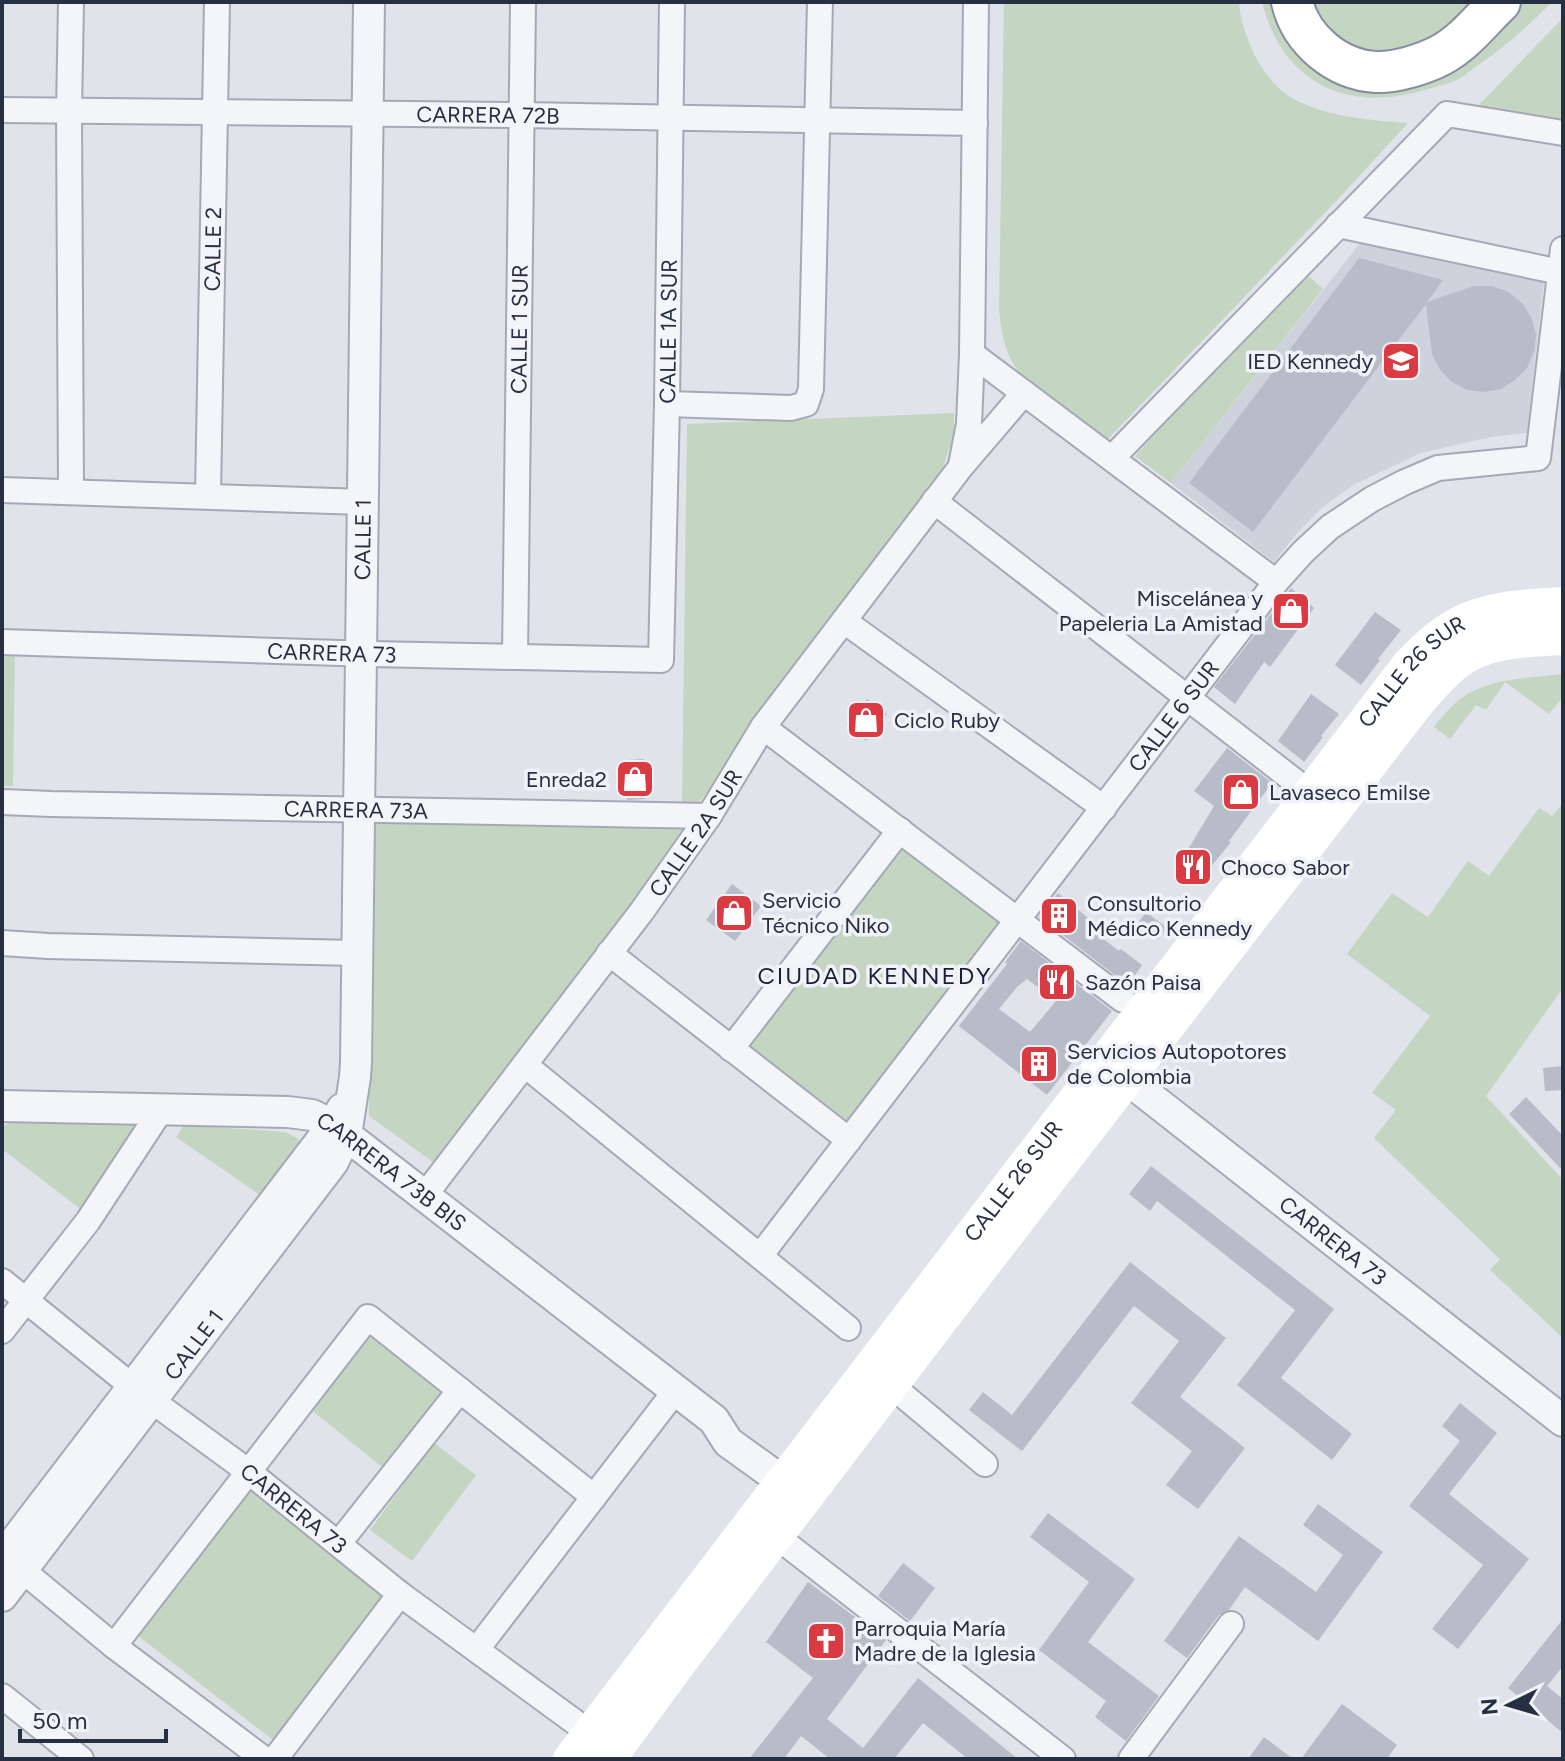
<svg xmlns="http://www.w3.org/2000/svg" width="1565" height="1761" viewBox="0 0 1565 1761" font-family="Figtree,sans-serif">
	<rect width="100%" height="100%" fill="#e0e3ea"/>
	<path fill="#ced2dd" d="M1361,242L1544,279L1527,433L1491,437L1421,453L1353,485L1323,507L1298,532L1274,562L1171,483Z"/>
	<path fill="#c4d5c1" d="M1004,2H1239C1240,21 1247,39 1255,56C1262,69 1274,86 1287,95C1322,117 1368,120 1408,123L1339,198L1107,440L1022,377C1006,356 1001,335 999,309Z
		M1262,2H1278L1367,82L1512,2H1552C1528,26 1505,47 1477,66C1471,70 1464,76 1457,80C1448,84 1437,86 1428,89C1349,114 1283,85 1262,2Z
		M1303,2H1487L1430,50L1349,56Z
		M1563,18V121L1477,107Z
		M1303,271L1323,289L1171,483L1135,456Z
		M954,413V434L941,473L698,804L682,805L687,424Z
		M2,651L15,652L13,786H2Z
		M1563,674V697L1549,714L1505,682L1486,710L1476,705L1450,739L1434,727C1442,717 1450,707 1460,699C1488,678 1530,678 1563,674Z
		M1563,803V988L1486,1096L1563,1180V1338L1490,1270L1500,1259L1374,1138L1396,1110L1372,1093L1430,1016L1347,954L1392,893L1428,917L1468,861L1489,876L1539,808L1552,816Z
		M372,816L692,823L510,1064L433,1162L369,1116V932Z
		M903,840L1005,920L845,1129L742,1049Z
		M10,1121L135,1125L83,1211L2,1149V1128Z
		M184,1125L285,1132L299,1139V1147L263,1197L176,1137Z
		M370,1332L443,1392L382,1467L309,1408Z
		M434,1443L476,1475L412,1561L370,1530Z
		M249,1487L385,1592L273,1740L137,1635Z"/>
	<path fill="#b7bcc8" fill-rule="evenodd" d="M1359,258L1443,280L1427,302L1474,286H1492L1509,292L1523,304L1532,319L1536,335L1534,352L1527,368L1515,380L1501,389L1484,392L1467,390L1452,382L1440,370L1432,354L1426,304L1253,532L1189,483Z
		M1291,588L1314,608L1270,667L1264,662L1235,704L1214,687Z
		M1375,612L1401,630L1378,659L1380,660L1361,685L1335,665Z
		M1311,694L1339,714L1321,736L1323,737L1304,762L1278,741Z
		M867,699L887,714L866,741L846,725Z
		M1227,748L1272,783L1229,841L1231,842L1210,868L1212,869L1201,884L1175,865L1185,850L1187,851L1214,806L1194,791Z
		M644,759L645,799L627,800L626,760Z
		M732,884L761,906L735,941L706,920Z
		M1058,893L1093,922L1089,928L1119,951L1121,949L1142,965L1128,985L1039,917Z
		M1146,912L1167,928L1158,940L1138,923Z
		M1021,941L1112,1011L1047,1095L959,1026L1007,964L1005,962ZM1027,979L1056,1001L1030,1032L999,1009L1017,987Z
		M1563,1066V1090L1545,1091L1543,1068Z
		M1526,1097L1563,1136V1171L1509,1114Z
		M1151,1166L1334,1309L1281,1378L1352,1434L1332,1460L1237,1385L1295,1310L1157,1201L1150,1211L1129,1194Z
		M1130,1262L1226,1338L1180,1397L1245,1448L1198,1509L1166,1485L1192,1451L1131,1403L1179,1341L1134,1306L1022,1451L969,1410L983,1392L1012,1415Z
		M1460,1403L1497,1433L1449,1494L1529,1559L1458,1649L1432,1629L1483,1565L1409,1506L1460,1441L1442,1426Z
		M1318,1504L1383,1552L1318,1641L1245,1587L1229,1610L1219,1615L1187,1658L1164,1641L1239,1536L1316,1592L1343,1555L1303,1525Z
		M1048,1513L1135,1579L1088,1642L1159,1696L1126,1741L1095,1717L1106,1701L1039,1650L1089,1582L1030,1537Z
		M903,1563L935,1588L910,1621L878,1596Z
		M808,1582L886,1640L827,1719L863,1748L918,1678L1018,1759H968L923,1723L894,1759H830L801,1736L784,1759H749L813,1678L766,1642Z
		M1563,1619V1666L1547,1686L1563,1699V1733L1508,1688Z
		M1342,1704L1397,1745L1387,1759H1301Z
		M1264,1737L1293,1759H1248Z"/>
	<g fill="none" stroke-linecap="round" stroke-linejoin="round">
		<g stroke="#a5a9b5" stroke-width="28">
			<g id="minor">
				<path id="s1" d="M2,110L521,115L975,123"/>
				<path d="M1338,225L1560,272"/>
				<path d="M972,354L1276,582"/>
				<path d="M667,404L791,408L806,404L811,389L820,2"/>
				<path d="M1112,458L1447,114L1563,133"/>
				<path d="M961,465L969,424L972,354L976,2"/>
				<path d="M2,490L363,502"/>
				<path d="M71,492L69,111L71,2"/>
				<path id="s2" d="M208,495L217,2"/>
				<path d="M934,501L1310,793"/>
				<path d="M844,621L1104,808"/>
				<path id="s3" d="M2,642L371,654L661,660L667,404L672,2"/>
				<path id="s4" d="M515,657L523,2"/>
				<path d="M763,727L1123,1000"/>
				<path id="s5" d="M2,802L51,804L709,816"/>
				<path d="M2,943L48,946L357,953"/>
				<path d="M609,953L849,1140"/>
				<path d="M731,1049L900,830"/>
				<path d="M525,1065L848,1328"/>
				<path id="s6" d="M425,1195L642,911L709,816L763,727L960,468L1024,393"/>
				<path id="s7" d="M760,1256L1276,582L1303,552L1330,527L1372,499L1405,482L1438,468L1538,458L1563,249"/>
				<path id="s8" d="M2,1281L133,1387L249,1472L400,1594L590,1733"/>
				<path d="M2,1331L88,1221L161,1110"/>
				<path d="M892,1386L985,1464"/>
				<path d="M776,1536L1063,1759"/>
				<path d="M339,1543L460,1390"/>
				<path d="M22,1570L114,1646L264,1759"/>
				<path d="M114,1646L368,1317L594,1497"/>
				<path d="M477,1649L676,1390"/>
				<path d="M2,1696L81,1759"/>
				<path d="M275,1759L400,1594"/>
				<path d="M1131,1759L1231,1624"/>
			</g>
		</g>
		<g stroke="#a5a9b5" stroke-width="34">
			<g id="tertiary">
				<path id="s9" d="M1108,1064L1563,1421"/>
				<path id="s10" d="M2,1106L288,1112L312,1115L333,1125L714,1420L728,1442L800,1494"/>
				<path d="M2,1558L333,1125L342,1109"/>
				<path id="s11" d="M2,1596L333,1162L346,1135L355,1077L356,1062L369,2"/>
			</g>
		</g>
		<g stroke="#868fa2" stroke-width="44">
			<path id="trunk" d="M1292,2C1301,40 1337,70 1376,72C1395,73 1424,64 1441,55C1465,42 1481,20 1500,2"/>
		</g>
		<use href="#minor" stroke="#f3f5f8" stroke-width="24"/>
		<use href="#tertiary" stroke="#f3f5f8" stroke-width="30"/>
		<g stroke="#fff" stroke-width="34">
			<path id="s12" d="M570,1759L1409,664C1424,649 1439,634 1458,624C1489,607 1528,606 1563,604"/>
			<path d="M609,1759L678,1665L954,1303L1419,701C1431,687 1444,672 1459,661C1488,640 1529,640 1563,638"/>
		</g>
		<use href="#trunk" stroke="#fff" stroke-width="40"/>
	</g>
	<defs>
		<g id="school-square" transform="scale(2)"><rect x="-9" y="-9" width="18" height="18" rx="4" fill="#da3b43" stroke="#f0f2f8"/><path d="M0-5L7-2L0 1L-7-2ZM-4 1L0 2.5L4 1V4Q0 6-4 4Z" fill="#fff"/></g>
		<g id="shop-square" transform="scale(2)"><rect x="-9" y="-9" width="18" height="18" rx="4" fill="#da3b43" stroke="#f0f2f8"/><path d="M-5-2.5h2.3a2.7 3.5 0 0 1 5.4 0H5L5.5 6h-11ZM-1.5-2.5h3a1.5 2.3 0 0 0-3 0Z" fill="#fff"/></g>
		<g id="restaurant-square" transform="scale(2)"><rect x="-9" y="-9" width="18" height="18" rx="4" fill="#da3b43" stroke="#f0f2f8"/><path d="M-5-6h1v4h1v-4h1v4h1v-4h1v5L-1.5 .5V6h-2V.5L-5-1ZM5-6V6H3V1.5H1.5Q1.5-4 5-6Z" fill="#fff"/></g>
		<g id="building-square" transform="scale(2)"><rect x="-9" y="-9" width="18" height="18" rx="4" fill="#da3b43" stroke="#f0f2f8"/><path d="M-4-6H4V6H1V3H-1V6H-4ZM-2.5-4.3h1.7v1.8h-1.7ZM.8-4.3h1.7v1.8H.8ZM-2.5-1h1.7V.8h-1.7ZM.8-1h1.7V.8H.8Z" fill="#fff"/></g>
		<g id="church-square" transform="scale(2)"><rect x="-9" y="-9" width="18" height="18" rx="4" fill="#da3b43" stroke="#f0f2f8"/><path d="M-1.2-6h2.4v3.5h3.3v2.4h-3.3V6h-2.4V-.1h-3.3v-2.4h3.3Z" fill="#fff"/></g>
	</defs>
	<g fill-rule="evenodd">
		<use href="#school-square" x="1401" y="361"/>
		<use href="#shop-square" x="1291" y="611"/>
		<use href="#shop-square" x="866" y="720"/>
		<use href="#shop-square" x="635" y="779"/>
		<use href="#shop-square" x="1241" y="792"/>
		<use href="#restaurant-square" x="1193" y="867"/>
		<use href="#shop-square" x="734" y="913"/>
		<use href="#building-square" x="1059" y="916"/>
		<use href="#restaurant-square" x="1057" y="982"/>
		<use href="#building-square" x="1039" y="1064"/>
		<use href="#church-square" x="826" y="1641"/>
	</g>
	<g text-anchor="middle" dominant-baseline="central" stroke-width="7" stroke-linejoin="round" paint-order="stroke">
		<g font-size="22" fill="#272f43" stroke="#f0f2f8">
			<text stroke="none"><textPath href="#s1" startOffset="486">CARRERA 72B</textPath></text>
			<text stroke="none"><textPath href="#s2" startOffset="246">CALLE 2</textPath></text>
			<text stroke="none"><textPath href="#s4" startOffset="328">CALLE 1 SUR</textPath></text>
			<text stroke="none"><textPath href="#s3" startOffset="988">CALLE 1A SUR</textPath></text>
			<text stroke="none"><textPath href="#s11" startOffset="1172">CALLE 1</textPath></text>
			<text stroke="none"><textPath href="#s3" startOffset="330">CARRERA 73</textPath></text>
			<text stroke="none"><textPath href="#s12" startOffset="1376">CALLE 26 SUR</textPath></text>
			<text stroke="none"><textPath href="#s7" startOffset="680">CALLE 6 SUR</textPath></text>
			<text stroke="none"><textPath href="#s5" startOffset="354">CARRERA 73A</textPath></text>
			<text stroke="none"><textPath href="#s6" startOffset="452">CALLE 2A SUR</textPath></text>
			<text stroke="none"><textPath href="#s10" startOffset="408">CARRERA 73B BIS</textPath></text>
			<text stroke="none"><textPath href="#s12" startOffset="728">CALLE 26 SUR</textPath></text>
			<text stroke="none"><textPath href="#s9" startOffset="286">CARRERA 73</textPath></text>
			<text stroke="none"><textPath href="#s11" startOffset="316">CALLE 1</textPath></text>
			<text stroke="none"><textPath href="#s8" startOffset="370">CARRERA 73</textPath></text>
		</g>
		<g font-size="22" fill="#272f43" stroke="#f0f2f8" text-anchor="start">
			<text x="1373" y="361" text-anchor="end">IED Kennedy</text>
			<text x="1263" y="598" text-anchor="end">Miscelánea y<tspan x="1263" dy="25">Papeleria La Amistad</tspan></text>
			<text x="894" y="720">Ciclo Ruby</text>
			<text x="607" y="779" text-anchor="end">Enreda2</text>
			<text x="1269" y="792">Lavaseco Emilse</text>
			<text x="1221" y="867">Choco Sabor</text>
			<text x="762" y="900">Servicio<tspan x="762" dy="25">Técnico Niko</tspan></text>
			<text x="1087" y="903">Consultorio<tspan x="1087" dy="25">Médico Kennedy</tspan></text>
			<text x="1085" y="982">Sazón Paisa</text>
			<text x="1067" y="1051">Servicios Autopotores<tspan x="1067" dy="25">de Colombia</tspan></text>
			<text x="854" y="1628">Parroquia María<tspan x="854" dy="25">Madre de la Iglesia</tspan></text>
		</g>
		<g font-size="24" letter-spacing="2" fill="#192034" stroke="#f0f2f8">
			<text x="875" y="975">CIUDAD KENNEDY</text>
		</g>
	</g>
	<rect width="1565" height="1761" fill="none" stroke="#272f43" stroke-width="8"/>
	<g transform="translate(1509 1705) rotate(265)" stroke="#f0f2f8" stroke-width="6" paint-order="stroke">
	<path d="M0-6L14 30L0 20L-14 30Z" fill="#272f43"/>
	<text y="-12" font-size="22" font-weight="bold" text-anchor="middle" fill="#272f43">N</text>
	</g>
	<path d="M20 1729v12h146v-12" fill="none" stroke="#272f43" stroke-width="4"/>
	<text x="32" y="1729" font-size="24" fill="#272f43" stroke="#f0f2f8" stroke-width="6" paint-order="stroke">50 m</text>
</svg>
